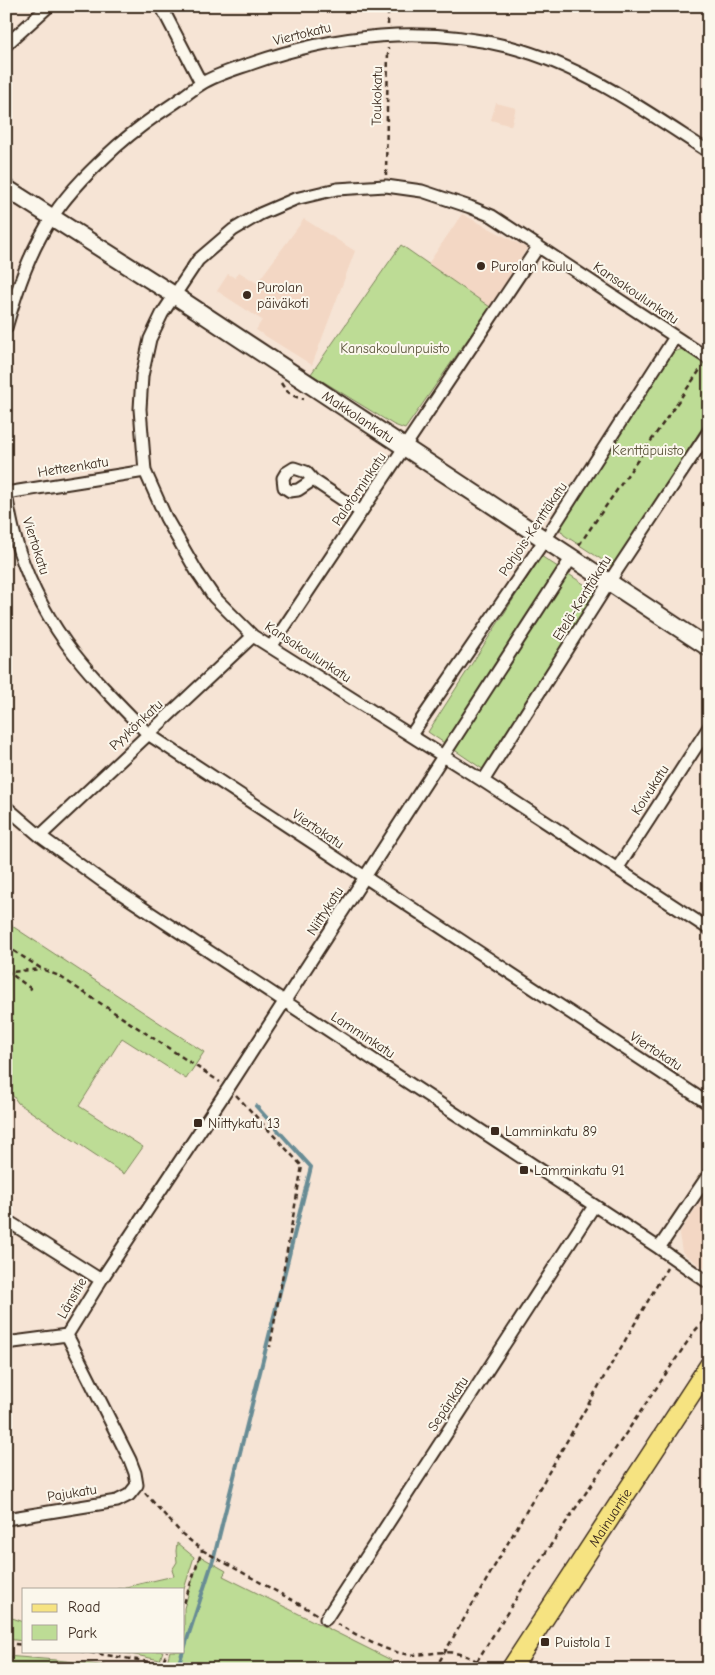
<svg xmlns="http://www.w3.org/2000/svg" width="715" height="1675" viewBox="0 0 715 1675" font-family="'Comic Neue',sans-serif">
	<rect width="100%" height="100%" fill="#f6e4d5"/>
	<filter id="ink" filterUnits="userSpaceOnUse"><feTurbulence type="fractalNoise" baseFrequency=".02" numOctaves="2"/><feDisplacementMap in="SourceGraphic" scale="10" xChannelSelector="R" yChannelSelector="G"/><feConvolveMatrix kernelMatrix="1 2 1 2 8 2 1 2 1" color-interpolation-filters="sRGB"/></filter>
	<g filter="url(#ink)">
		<path fill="#f3d7c4" d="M496,103L516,108L511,126L491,120Z
			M462,214L527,248L490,307L428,264Z
			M304,219L355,251L312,365L256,330L262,320L217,291L228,274L235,278L239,272L257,283Z
			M709,1188V1272L682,1252L679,1234Z"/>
		<path fill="#bddc95" stroke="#7c835a" d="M401,245L490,307L405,429L394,425L311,374Z
			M683,349L709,366V417L613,567L564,535L559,528L673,352Z
			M541,556L596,592L484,770L428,732Z
			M6,922L204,1052L186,1079L122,1038L79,1106L143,1147L124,1174L18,1103L6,1086Z
			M177,1543L194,1557L184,1589H117L174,1576L172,1570L177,1562L176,1551Z
			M200,1556L226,1571L223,1576L391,1660L385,1669H165L170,1651H184V1608Z
			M6,1616L24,1622V1641L6,1639Z
			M115,1651H163L160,1660Z
			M6,1656L56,1660L135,1669H6Z"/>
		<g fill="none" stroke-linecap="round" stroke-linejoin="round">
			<path stroke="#678c95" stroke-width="4" d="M184,1649L214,1557L311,1167L256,1106
				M177,1669L183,1651"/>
			<g stroke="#3b2a1e" stroke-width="15">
				<path id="street" d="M161,6L201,83
					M6,45L49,6
					M6,328C17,289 30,250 53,216C70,190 94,167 117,146C135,130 153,117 173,104C182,98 191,90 201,84C217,74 236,69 253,63C336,34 425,25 510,47C583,66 646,111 709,152
					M709,359L492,216L470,207L422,191L386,186L369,187L337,189L295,199L260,214L233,230L198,260L162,314L150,339L142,376L140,409L145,471L166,518L197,572L214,597L253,636L483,781L709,929
					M313,480L298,490L290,491L284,487L283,478L286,473L294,468L306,472L313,480L361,512
					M6,493L145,471
					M6,495C9,509 11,523 15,537C25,574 44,612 66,643C90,676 120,705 148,734L709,1104
					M271,647L538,247
					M411,735L550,532L675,337
					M483,781L615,573L709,431
					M6,807L40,836L102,881L659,1248L709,1283
					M40,836L253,636
					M617,869L709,727
					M6,1220L101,1280
					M659,1248L709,1174
					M6,1343L67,1335
					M6,1519L117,1501L129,1495L137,1485L135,1473L130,1460L67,1335L101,1280L229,1087L572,557
					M326,1619L594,1206"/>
			</g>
			<g stroke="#3b2a1e" stroke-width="20">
				<g id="secondary">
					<path id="s1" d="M6,188L174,295L709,648"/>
				</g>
			</g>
			<g stroke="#3b2a1e" stroke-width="22">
				<g id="primary">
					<path id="s2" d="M511,1669L709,1366"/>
				</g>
			</g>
			<path stroke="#3b2a1e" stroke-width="2.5" stroke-dasharray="5 4" stroke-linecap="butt" d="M388,25V6
				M386,175L388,48
				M281,383C287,393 293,397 304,399
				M579,545L702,367
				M6,946L42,969L59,976L220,1082
				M6,970L34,991
				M6,976L11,972L41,969
				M236,1095L302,1166L270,1347
				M145,1493L181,1533L202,1550L317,1614
				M184,1603L202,1550
				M337,1624C358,1635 381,1650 405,1654C422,1657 438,1650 455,1653C467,1655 480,1662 490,1669
				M6,1643L24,1645
				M81,1651L162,1664
				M161,1669L167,1651
				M435,1669L667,1268
				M472,1669L532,1573L694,1332L709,1314
				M706,1669L709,1665"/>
			<use href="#street" stroke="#fbf7ec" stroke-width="11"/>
			<use href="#secondary" stroke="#fbf7ec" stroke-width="16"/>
			<use href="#primary" stroke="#f6e381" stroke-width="19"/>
		</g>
	</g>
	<g fill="#3b2a1e" stroke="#fbf7ec" stroke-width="2">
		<circle cx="481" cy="266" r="5"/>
		<circle cx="247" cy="295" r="5"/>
		<rect x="193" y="1118" width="10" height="10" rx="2.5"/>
		<rect x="490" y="1126" width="10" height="10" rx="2.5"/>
		<rect x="519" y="1165" width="10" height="10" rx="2.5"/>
		<rect x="540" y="1637" width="10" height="10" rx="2.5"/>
	</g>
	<g text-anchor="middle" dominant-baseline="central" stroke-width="4" stroke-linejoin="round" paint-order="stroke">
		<g font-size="14" fill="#3b2a1e" stroke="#fbf7ec">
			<text transform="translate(302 34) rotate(-14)">Viertokatu</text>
			<text transform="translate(377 96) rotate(-89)">Toukokatu</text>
			<text transform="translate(636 293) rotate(34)">Kansakoulunkatu</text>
			<text stroke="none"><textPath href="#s1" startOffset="420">Makkolankatu</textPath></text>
			<text transform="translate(73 467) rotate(-9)">Hetteenkatu</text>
			<text transform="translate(359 489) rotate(-56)">Palotorninkatu</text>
			<text transform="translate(533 529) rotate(-56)">Pohjois-Kenttäkatu</text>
			<text transform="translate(36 546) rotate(72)">Viertokatu</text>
			<text transform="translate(582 598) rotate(-58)">Etelä-Kenttäkatu</text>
			<text transform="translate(308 652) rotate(33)">Kansakoulunkatu</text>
			<text transform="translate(136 725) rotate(-43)">Pyykönkatu</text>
			<text transform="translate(650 790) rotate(-57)">Koivukatu</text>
			<text transform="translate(318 829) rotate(34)">Viertokatu</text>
			<text transform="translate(325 911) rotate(-57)">Niittykatu</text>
			<text transform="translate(363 1035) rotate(33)">Lamminkatu</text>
			<text transform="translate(656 1051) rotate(33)">Viertokatu</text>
			<text transform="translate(72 1298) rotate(-60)">Länsitie</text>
			<text transform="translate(448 1404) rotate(-57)">Sepänkatu</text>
			<text transform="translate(72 1493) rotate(-9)">Pajukatu</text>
			<text stroke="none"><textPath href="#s2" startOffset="181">Mainuantie</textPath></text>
		</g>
		<g font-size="14" fill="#3b2a1e" stroke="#fbf7ec" text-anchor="start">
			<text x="491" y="266">Purolan koulu</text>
			<text x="257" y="287">Purolan<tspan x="257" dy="16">päiväkoti</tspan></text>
			<text x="208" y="1123">Niittykatu 13</text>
			<text x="505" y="1131">Lamminkatu 89</text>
			<text x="534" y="1170">Lamminkatu 91</text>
			<text x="555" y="1642">Puistola I</text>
		</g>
		<g font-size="14" fill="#5c563c" stroke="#fbf7ec">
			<text x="395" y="348">Kansakoulunpuisto</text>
			<text x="648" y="450">Kenttäpuisto</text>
		</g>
	</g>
	<rect width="715" height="1675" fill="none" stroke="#fbf7ec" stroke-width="25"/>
	<rect x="12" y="12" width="690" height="1650" fill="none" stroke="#3b2a1e" stroke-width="2" filter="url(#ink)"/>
	<rect x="22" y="1588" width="162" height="65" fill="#fbf7ec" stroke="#aea59a"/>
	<rect x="32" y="1604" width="25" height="8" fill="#f6e381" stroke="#aea59a"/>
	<text x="68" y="1612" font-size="15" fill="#3b2a1e">Road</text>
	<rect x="32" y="1625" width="25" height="15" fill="#bddc95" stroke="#aea59a"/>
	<text x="68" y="1638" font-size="15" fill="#3b2a1e">Park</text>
</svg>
